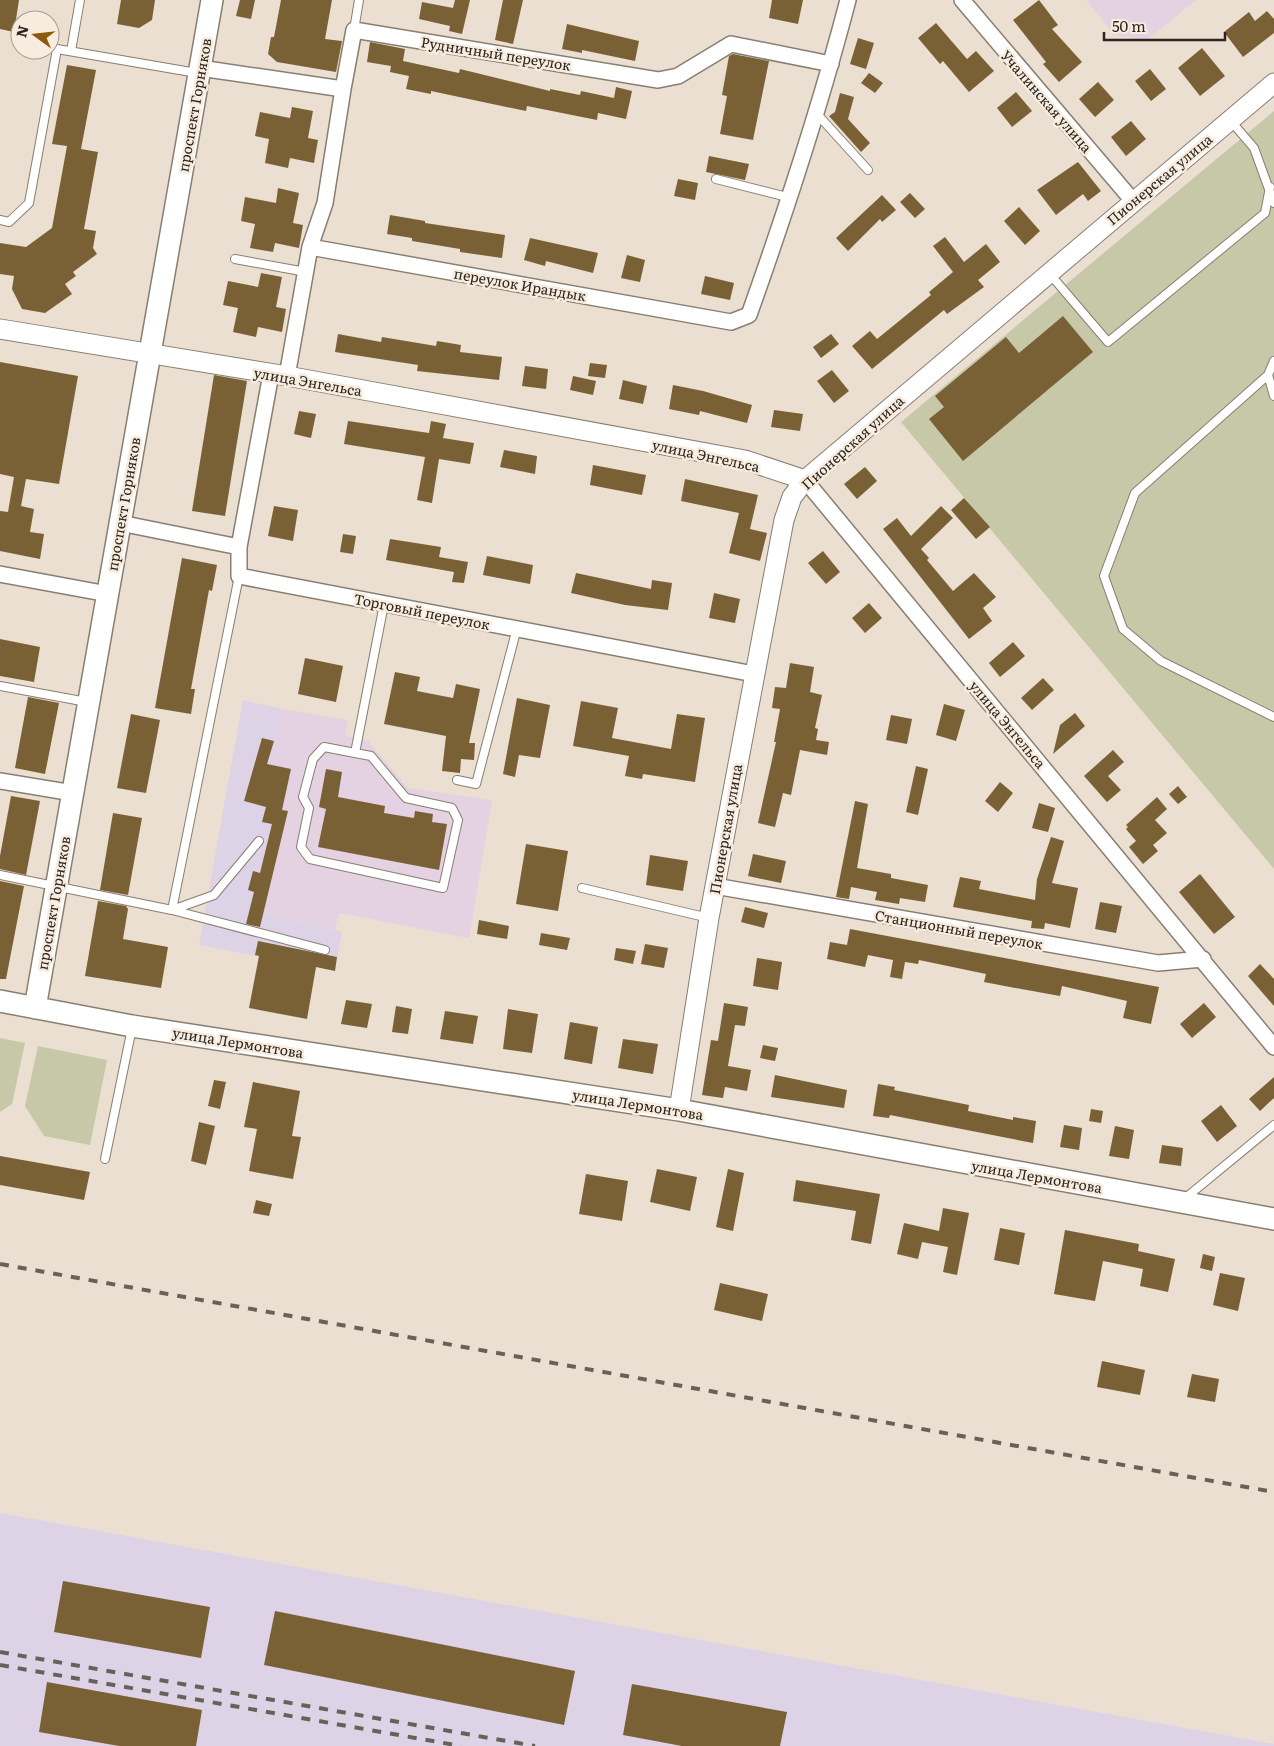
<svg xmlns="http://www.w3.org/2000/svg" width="1274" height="1746" viewBox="0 0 1274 1746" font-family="Literata,serif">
	<rect width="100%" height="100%" fill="#ebdfd1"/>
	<path fill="#ded2e6" d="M243,700L283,709L264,806L288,811L264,912L342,932L335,971L199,945Z
		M0,1513L1274,1744V1746H0Z"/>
	<path fill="#e4d1e1" d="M1086,0H1196L1147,40L1115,35Z
		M283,709L348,720L345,736L368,741L408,788L492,800L469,938L339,913L335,930L264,912L288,812L264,806Z"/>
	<path fill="#c6c8a7" d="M1274,111V869L901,422Z
		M0,1038L25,1043L12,1104L0,1112Z
		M38,1046L107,1060L90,1145L44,1136L25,1106Z"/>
	<path fill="#7a6035" d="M0,0H19L14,32L0,29Z
		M121,0H155L152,20L139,28L117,24Z
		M240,0H255L251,19L236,16Z
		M281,0H332L325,39L342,41L336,72L277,62L268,54L271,37H274Z
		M455,0H470L462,34L449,31L450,26L419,19L422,2L453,8Z
		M503,0H523L513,44L495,40Z
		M772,0H803L798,24L769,18Z
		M1039,0L1058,25L1052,29L1082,62L1059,82L1043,64L1046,62L1013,20Z
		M1267,11L1274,19V33L1243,57L1224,32L1249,12L1255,21Z
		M936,23L967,59L976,51L994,71L969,92L943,61L940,64L918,38Z
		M567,24L639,41L635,61L582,50V53L562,49Z
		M858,38L874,43L866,69L850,64Z
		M370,42L405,49L403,61L459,73L460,69L550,91V89L580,95L581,91L614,98L616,87L632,91L626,119L598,113L597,120L527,106L526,111L431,91V94L406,89L409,76L390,72L391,66L367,62Z
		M1202,48L1225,76L1200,96L1178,68Z
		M733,54L769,61L753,140L720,134L727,96L722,95L729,56Z
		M67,65L96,70L81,149L98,152L84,229L96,231L93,248L97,254L73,272L76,276L65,284L72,294L45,313L22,309L12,289L14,276L0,274V243L26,247L52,228L67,146L52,144Z
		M1150,69L1166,89L1151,101L1135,81Z
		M869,73L883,83L875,93L861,83Z
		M1098,82L1114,100L1095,117L1079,99Z
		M1016,92L1032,111L1012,127L997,108Z
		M840,93L854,97L848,119L870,143L861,152L829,116L835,112Z
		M292,107L313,111L308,138L318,140L314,163L290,158L288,168L265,163L269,139L255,136L260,112L290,118Z
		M1131,121L1146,139L1126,156L1111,137Z
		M709,156L749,164L745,180L706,172Z
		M1078,162L1101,191L1088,201L1083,194L1056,215L1037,190Z
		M678,179L698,183L695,200L674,196Z
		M278,188L299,193L293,223L303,225L299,248L275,243L273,252L250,248L255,224L241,221L245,197L276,203Z
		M910,193L925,209L915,218L900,202Z
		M882,195L896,210L882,222L880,219L848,251L836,238Z
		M1019,207L1040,231L1025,245L1004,221Z
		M390,215L425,221V223L505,235L502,258L460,252V249L412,241V238L387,234Z
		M945,237L964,262L986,244L1000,262L978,280L984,287L947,314L944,310L872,369L852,346L870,331L877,339L931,295L929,292L953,272L933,246Z
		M530,238L598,253L593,273L546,261L545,266L524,260Z
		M627,255L645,260L640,282L621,278Z
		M261,273L282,277L276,307L286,309L282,332L258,327L256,337L233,332L238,308L223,305L228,281L258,287Z
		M705,276L734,283L730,300L701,294Z
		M1063,316L1093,352L963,461L929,419L944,407L935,396L1006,337L1019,353Z
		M338,334L381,342L382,337L436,346L437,341L461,345L460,352L502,357L499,380L417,371L418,365L335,352Z
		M831,334L839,344L821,358L813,347Z
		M0,362L78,376L59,484L26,479L21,506L34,509L30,532L44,534L40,559L0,551V511L8,512L14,477L0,474Z
		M590,363L607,365L605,378L588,376Z
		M525,366L548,369L546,389L522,386Z
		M832,370L849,391L834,403L817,381Z
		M214,375L247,381L225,516L192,511Z
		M573,376L596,381L593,395L570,390Z
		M623,380L647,386L643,404L619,399Z
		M673,385L703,391L752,405L747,423L700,411L699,415L669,409Z
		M774,410L803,414L800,431L771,427Z
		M299,411L316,414L311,438L294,434Z
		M348,421L429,433L431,421L446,424L443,438L474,443L470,464L439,459L432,503L417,500L425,457L344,444Z
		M504,450L537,456L535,474L500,467Z
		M593,465L646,475L642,495L590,485Z
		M865,467L877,481L857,499L844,484Z
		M685,479L758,495L750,529L767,533L760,561L729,553L739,513L681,501Z
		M964,498L990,527L976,539L951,510Z
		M274,506L298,510L293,541L268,536Z
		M941,506L953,518L921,549L929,558L927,560L953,591L974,573L996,597L983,608L992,621L969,639L883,529L897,518L911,536Z
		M343,534L356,536L353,554L340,552Z
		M390,539L441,547L439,557L468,562L464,583L452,582L454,572L386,560Z
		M823,551L840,572L826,584L808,563Z
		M487,556L533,565L530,584L483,575Z
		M182,558L217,565L212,591L209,590L191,689H195L191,714L155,708Z
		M576,573L651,589L652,580L672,583L668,610L625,605L571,593Z
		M714,593L740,599L735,623L709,618Z
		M869,603L882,618L865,633L852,618Z
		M0,639L40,647L34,682L0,676Z
		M1013,642L1025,656L1000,677L989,663Z
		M305,658L343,666L336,702L298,694Z
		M790,663L814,667L810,692L822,695L815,728L818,729L816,740L829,742L827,755L800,750L791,795L783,793L775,827L758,823L776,742H774L780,709L772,708L775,687L786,688Z
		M395,672L420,677L417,691L453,698L456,684L480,689L469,743H475L474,760L461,759L460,773L442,771L446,736L384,724Z
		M1043,678L1054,690L1032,710L1021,698Z
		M28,697L59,703L45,774L15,768Z
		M517,698L550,705L540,758L519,755L515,777L503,774Z
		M581,701L618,708L612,738L671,749L677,714L705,718L695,782L643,774L642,779L625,776L629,756L573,746Z
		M944,704L965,710L956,741L936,735Z
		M1075,713L1085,726L1053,754L1060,725Z
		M131,714L160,720L146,793L117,788Z
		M891,715L912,719L907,744L886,740Z
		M262,738L274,741L267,764L291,769L282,810L288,811L260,927L246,924L254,892L248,890L253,871L260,873L272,824L262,822L266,807L244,801Z
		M1113,750L1124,762L1108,776L1121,790L1107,802L1084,776Z
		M916,766L928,769L918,815L906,812Z
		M326,769L342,772L338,797L385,806L384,813L414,818L415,811L433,814L432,822L447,824L439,870L318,847L326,809L319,807Z
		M1000,782L1013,793L998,812L985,801Z
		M1178,786L1187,797L1178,804L1169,794Z
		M11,796L40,801L26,875L0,869V856Z
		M1157,797L1167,809L1155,820L1167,833L1153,845L1158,851L1143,864L1129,847L1136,841L1126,829L1128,827L1126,825Z
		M855,801L868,804L857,868L891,874V878L928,885L925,902L900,898L899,904L875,900L877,892L851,887L849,899L836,897Z
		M1039,803L1055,808L1048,832L1032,828Z
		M113,813L142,818L128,895L100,890Z
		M1051,837L1064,841L1052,883L1078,888L1070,928L1045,923L1044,929L1031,928L1032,921L953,907L960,877L981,881L979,889L1035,900L1037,879Z
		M526,844L568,851L558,911L516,904Z
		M753,854L786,861L781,883L748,876Z
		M650,855L688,861L683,891L646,885Z
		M1200,874L1235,917L1214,934L1179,892Z
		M0,881L24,886L6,979H0Z
		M98,901L126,906L128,909L123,939L168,947L161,988L85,976Z
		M1100,902L1122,906L1116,933L1095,929Z
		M745,907L768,913L764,928L741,922Z
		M479,920L509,926L507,939L477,934Z
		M850,929L1159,987L1151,1024L1123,1018L1127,1001L1062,986L1060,996L1010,987L984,982L986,974L919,960L918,964L905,962L902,979L890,977L893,960L868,955L865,967L827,959L830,942L847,945Z
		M541,933L570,938L567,950L539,945Z
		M258,941L337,957L335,971L316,967L307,1019L249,1008L259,956L255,955Z
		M645,944L668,948L664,968L641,964Z
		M616,948L636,951L633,964L614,960Z
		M757,958L782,962L778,990L753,986Z
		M1260,964L1274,979V1006L1248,976Z
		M346,1000L372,1004L367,1028L341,1024Z
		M724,1003L748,1007L745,1026L735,1025L728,1066L751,1070L747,1091L725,1087L723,1098L702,1095L711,1040L718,1041Z
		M1204,1003L1216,1017L1192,1038L1180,1024Z
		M396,1006L412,1009L408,1034L392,1032Z
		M508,1009L538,1014L532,1053L503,1049Z
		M445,1011L478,1016L473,1044L440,1039Z
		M570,1022L598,1027L592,1064L564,1059Z
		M623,1039L658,1044L653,1074L618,1068Z
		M763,1045L778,1048L775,1061L760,1058Z
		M775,1075L847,1090L844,1108L771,1097Z
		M1274,1077V1098L1260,1111L1249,1099Z
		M214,1080L226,1082L220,1109L208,1106Z
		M253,1082L300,1091L292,1136L301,1137L293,1179L249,1171L257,1129L244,1127Z
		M878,1084L895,1087L894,1090L969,1105L968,1111L1013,1120V1117L1036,1121L1033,1143L890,1115L889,1118L873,1116Z
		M1221,1105L1237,1126L1217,1142L1201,1121Z
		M1091,1109L1103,1111L1101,1123L1089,1121Z
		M199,1122L215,1126L206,1165L191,1161Z
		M1064,1125L1082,1128L1079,1150L1060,1147Z
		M1115,1126L1134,1130L1129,1159L1109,1156Z
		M1162,1145L1183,1148L1181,1166L1159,1163Z
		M0,1156L90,1172L84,1200L0,1185Z
		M657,1169L697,1177L690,1211L650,1202Z
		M728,1169L744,1173L733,1231L716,1227Z
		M586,1174L628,1181L622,1221L579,1214Z
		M796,1180L880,1194L871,1244L851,1240L856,1211L793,1201Z
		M256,1200L272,1204L269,1216L253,1213Z
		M943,1208L969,1213L957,1275L943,1272L948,1247L922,1242L918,1259L897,1254L904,1223L939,1231Z
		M1000,1228L1025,1233L1019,1265L994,1260Z
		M1065,1230L1139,1244L1138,1251L1175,1259L1168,1292L1140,1286L1143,1269L1103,1261L1095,1301L1054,1294Z
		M1203,1254L1215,1257L1212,1271L1200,1268Z
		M1220,1273L1245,1278L1238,1311L1213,1305Z
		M720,1283L768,1294L762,1321L714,1310Z
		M1102,1361L1145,1370L1140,1395L1097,1387Z
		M1192,1374L1219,1379L1215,1402L1187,1397Z
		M63,1581L210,1607L201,1658L54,1632Z
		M275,1611L575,1671L564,1725L264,1665Z
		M47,1682L202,1710L196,1746H119L39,1732Z
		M632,1684L787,1712L780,1746H682L623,1735Z"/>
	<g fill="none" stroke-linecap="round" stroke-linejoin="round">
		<g stroke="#887e71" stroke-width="10">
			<path id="service" d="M354,30L359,0
				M71,51L80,0
				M817,114L868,170
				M1230,120L1254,148L1274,203
				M716,179L791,198
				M0,220L9,222L29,203L57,49L197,73
				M235,259L306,272
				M1049,273L1108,342L1265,213L1270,187
				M1274,361L1268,375L1274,396
				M1268,375L1135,493L1104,576L1123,629L1161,661L1274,717
				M239,576L172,910L325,950
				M0,686L87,702
				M355,753L371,756L406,798L452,808L458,820L443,888L310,859L301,847L309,808L303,797L313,759L324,747L355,753L384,604
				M457,780L476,784L517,628
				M0,875L172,910L214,895L259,841
				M582,888L709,918
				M105,1159L132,1028
				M1183,1200L1274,1125"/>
		</g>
		<g stroke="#887e71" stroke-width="18">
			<path id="minor" d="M962,0L1133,201
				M200,68L343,89L354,30L658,80L678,76L731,44L831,64
				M310,247L731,322L749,315C786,211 820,107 848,0
				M287,376L310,247L325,203L343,89
				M805,480L1274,1047
				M120,523L239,547V576L754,674
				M239,547L271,374
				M0,574L108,594
				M0,781L73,793
				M715,886L1158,963L1203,959"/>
		</g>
		<g stroke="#887e71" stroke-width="21">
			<path id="tertiary" d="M0,329L287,376L745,460L805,480
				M679,1110L709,918L784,520L792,497L805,480L1274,83"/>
		</g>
		<g stroke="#887e71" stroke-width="24">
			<path id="secondary" d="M0,1001L132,1026L679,1110L1274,1219
				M35,1008L212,0"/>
		</g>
		<use href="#service" stroke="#fff" stroke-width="8"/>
		<use href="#minor" stroke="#fff" stroke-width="15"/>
		<use href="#tertiary" stroke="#fff" stroke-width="19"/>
		<use href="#secondary" stroke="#fff" stroke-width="21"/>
		<path stroke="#686159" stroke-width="4" stroke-dasharray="9 9" stroke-linecap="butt" d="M0,1264L1274,1492
			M0,1652L535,1746
			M0,1665L461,1746"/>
	</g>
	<g text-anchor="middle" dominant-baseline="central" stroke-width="5" stroke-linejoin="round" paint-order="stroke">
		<g font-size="14" fill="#2a2520" stroke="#f8ecde">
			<text transform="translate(496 53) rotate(9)">Рудничный переулок</text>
			<text transform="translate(1047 101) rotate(49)">Учалинская улица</text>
			<text transform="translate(194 105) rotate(-80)">проспект Горняков</text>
			<text transform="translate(1159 179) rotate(-40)">Пионерская улица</text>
			<text transform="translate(520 284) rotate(10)">переулок Ирандык</text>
			<text transform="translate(308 381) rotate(10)">улица Энгельса</text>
			<text transform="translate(852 442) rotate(-42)">Пионерская улица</text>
			<text transform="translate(706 455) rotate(12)">улица Энгельса</text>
			<text transform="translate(123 504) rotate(-80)">проспект Горняков</text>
			<text transform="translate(422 611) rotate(11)">Торговый переулок</text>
			<text transform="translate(1008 724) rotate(50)">улица Энгельса</text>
			<text transform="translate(725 829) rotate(-80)">Пионерская улица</text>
			<text transform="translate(53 903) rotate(-80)">проспект Горняков</text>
			<text transform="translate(959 929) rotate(10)">Станционный переулок</text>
			<text transform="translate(238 1042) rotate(9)">улица Лермонтова</text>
			<text transform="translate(638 1104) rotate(9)">улица Лермонтова</text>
			<text transform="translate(1037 1176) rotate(10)">улица Лермонтова</text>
		</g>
	</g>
	<g transform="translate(35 35) rotate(285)"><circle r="24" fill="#f8ecde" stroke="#a69c92"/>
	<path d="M0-4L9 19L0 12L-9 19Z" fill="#8f590d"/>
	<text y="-8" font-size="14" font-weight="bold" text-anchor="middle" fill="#2a2520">N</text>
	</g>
	<path d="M1104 32v8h121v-8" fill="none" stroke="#2a2520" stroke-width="2.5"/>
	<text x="1112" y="32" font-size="15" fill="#2a2520" stroke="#f8ecde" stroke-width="4" paint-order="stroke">50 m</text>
</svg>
